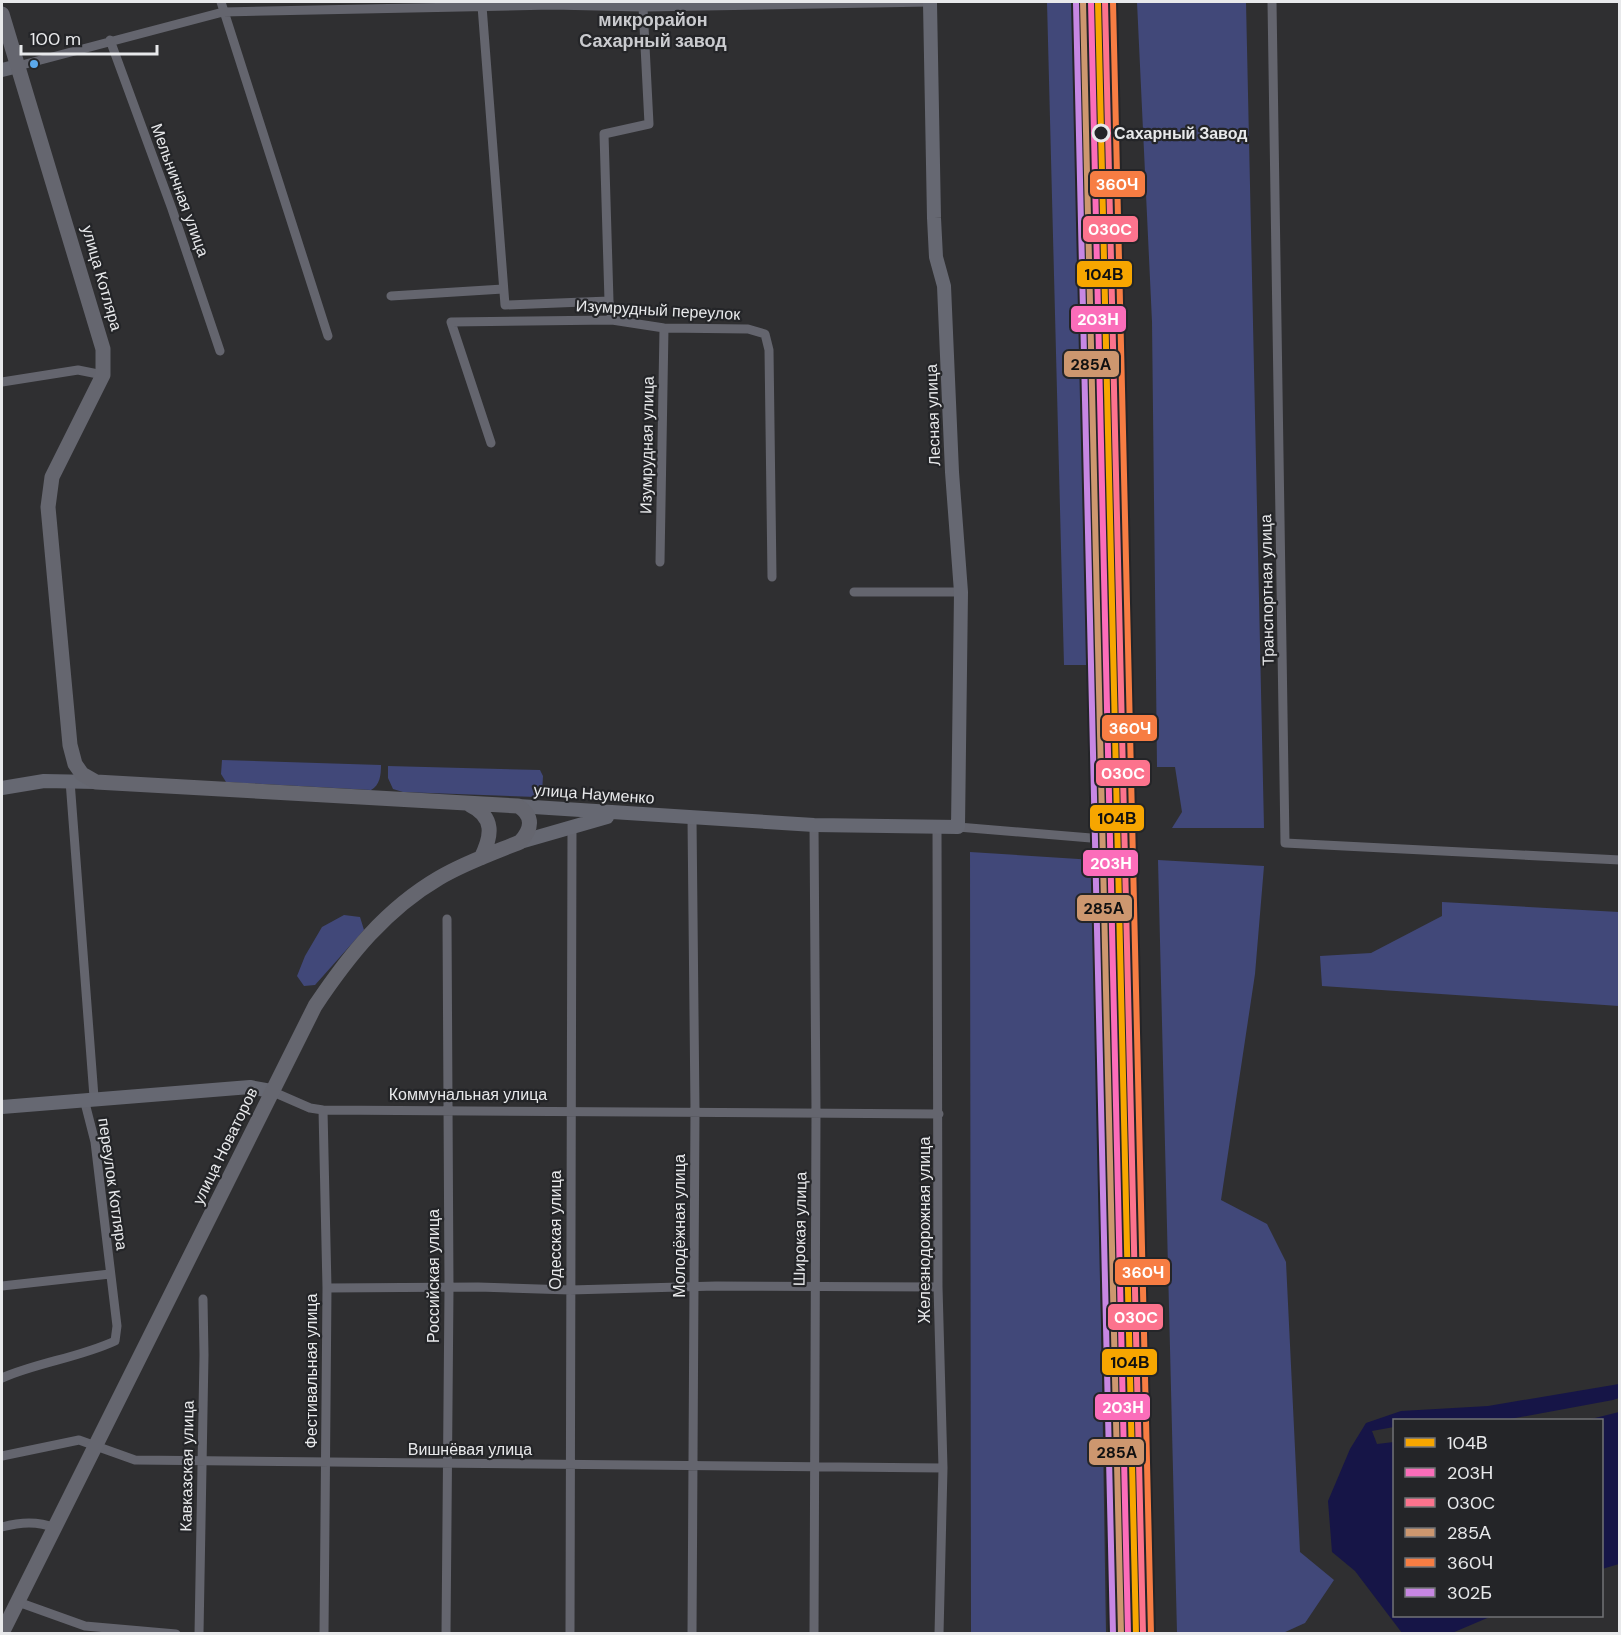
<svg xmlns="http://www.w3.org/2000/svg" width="1621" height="1635" viewBox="0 0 1621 1635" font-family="'DM Sans',sans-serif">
	<rect width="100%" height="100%" fill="#2f2f31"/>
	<path fill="#414879" d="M1047,2H1076L1095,665H1064Z
		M1137,2H1246L1264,828H1172L1182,812L1175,767H1157L1152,322Z
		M222,760L381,765C381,775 380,785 371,790L226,782L221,774Z
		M388,766L540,770L543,776L542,793L536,797L403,792L393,789L388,778Z
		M970,852L1094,860L1106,1633H971Z
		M1158,860L1264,866L1255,974L1221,1200L1267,1224L1286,1262L1300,1552L1334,1580L1305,1623L1283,1633H1177Z
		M1442,902L1619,912V1006L1322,986L1320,956L1371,953L1442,916Z
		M344,915L360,917L364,930L315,985L304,986L297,976L305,956L322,927Z"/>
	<path fill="#161547" d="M1619,1384V1398L1613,1400L1510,1419L1394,1420V1427L1372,1431L1377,1444L1394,1442V1616H1492L1452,1633H1402L1355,1571L1332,1552L1328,1501L1350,1449L1366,1423L1401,1411L1488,1406Z
		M1619,1412V1564L1602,1569V1420H1587Z"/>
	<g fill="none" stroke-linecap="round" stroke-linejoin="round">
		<path stroke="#64656e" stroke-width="9" d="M221,2L328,336
			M1272,2L1285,843L1620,860
			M482,6L505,305L609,301
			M110,40L172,209L220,351
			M18,66L223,12L552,5L643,7L930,2
			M391,296L503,289
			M612,320L609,301L604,134L649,124L643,7
			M2,382L78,370L103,375
			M491,443L451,322L612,320L664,328L748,329L765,334L769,350L772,577
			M660,562L664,328
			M854,592H961
			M70,781L94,1097
			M692,818L695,1110L692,1634
			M814,825L816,1112L814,1634
			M937,827L938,1287L943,1468L939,1634
			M958,827L1091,838
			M271,1091L310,1108L323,1110L939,1114
			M323,1110L327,1288L324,1634
			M2,1286L110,1274
			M327,1288L478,1287L570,1290L716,1286L938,1287
			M2,1378C39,1362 78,1358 115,1341L117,1326L95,1142L84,1099
			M2,1456L79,1440L135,1460L943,1468
			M2,1527C21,1522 37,1521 56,1528
			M18,1602L85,1626L176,1634
			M199,1634L204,1355L203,1299
			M446,1634L449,1289L447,919
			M570,1634L572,827"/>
		<path stroke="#666872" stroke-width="14" d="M2,70L18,66
			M2,788L44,781L96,782
			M518,806L814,825L958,827L961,592L952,472L944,286L936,257L934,218L930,3
			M520,842L607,817
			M2,1107L250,1087L271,1091"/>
		<path stroke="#65666f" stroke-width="15" d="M2,14L103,349V375L52,477L48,507L70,745L75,764L82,774L96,782L518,806C534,816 532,829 520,842C493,853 464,863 439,878C386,909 349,955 315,1006L2,1633
			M470,805C495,817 492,836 481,858"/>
		<g stroke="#242528" stroke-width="10">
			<path id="rail-1" d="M1098,2L1136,1634"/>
		</g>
		<g stroke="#242528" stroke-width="10">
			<path id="rail-2" d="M1091,2L1128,1634"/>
		</g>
		<g stroke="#242528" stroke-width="10">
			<path id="rail-3" d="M1105,2L1143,1634"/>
		</g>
		<g stroke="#242528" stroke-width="10">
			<path id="rail-4" d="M1083,2L1121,1634"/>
		</g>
		<g stroke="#242528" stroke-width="10">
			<path id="rail-5" d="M1113,2L1151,1634"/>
		</g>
		<g stroke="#242528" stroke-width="10">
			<path id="rail-6" d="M1076,3L1113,1634"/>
		</g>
		<use href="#rail-1" stroke="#f7a600" stroke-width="6"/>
		<use href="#rail-2" stroke="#fb6dba" stroke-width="6"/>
		<use href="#rail-3" stroke="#fc738d" stroke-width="6"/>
		<use href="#rail-4" stroke="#cd976f" stroke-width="6"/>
		<use href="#rail-5" stroke="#f77d43" stroke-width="6"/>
		<use href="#rail-6" stroke="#c787e3" stroke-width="6"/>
	</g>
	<circle fill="#5aa8eb" stroke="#242528" stroke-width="2" cx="34" cy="64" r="5"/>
	<circle fill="#242528" stroke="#e8e9eb" stroke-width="3" cx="1101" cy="133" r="8"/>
	<g text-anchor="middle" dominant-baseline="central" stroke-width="4.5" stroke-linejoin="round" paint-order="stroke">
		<g font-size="16" font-weight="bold" fill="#e8e9eb" stroke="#242528" text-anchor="start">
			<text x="1114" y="133">Сахарный Завод</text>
		</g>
		<g font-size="16" fill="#e8e9eb" stroke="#242528">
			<text transform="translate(180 190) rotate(70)">Мельничная улица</text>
			<text transform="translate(102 278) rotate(74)">улица Котляра</text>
			<text transform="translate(658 310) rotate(3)">Изумрудный переулок</text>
			<text transform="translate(933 415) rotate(-92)">Лесная улица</text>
			<text transform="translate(647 445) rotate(-89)">Изумрудная улица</text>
			<text transform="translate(1267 590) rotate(-91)">Транспортная улица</text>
			<text transform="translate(594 794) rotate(4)">улица Науменко</text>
			<text x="468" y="1094">Коммунальная улица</text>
			<text transform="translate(225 1146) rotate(-64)">улица Новаторов</text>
			<text transform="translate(113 1184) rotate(82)">переулок Котляра</text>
			<text transform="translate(679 1226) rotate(-90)">Молодёжная улица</text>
			<text transform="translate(800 1229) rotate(-89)">Широкая улица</text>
			<text transform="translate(555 1230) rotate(-90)">Одесская улица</text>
			<text transform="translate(924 1230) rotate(-90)">Железнодорожная улица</text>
			<text transform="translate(433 1276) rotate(-90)">Российская улица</text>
			<text transform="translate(311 1371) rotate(-90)">Фестивальная улица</text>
			<text x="470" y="1449">Вишнёвая улица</text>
			<text transform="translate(187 1466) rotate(-89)">Кавказская улица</text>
		</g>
		<g font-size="18" font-weight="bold" fill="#cacbcf" stroke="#242528">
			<text x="653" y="20">микрорайон<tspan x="653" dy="21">Сахарный завод</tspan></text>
		</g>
	</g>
	<g stroke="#242528" stroke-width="2">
		<rect x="1089" y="170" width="57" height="28" rx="6" fill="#f77d43"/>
		<rect x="1082" y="215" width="57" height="28" rx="6" fill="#fc738d"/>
		<rect x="1076" y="260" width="57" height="28" rx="6" fill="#f7a600"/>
		<rect x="1070" y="305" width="57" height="28" rx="6" fill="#fb6dba"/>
		<rect x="1063" y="350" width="57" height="28" rx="6" fill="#cd976f"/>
		<rect x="1101" y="714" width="57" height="28" rx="6" fill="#f77d43"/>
		<rect x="1095" y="759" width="56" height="28" rx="6" fill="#fc738d"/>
		<rect x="1089" y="804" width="56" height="28" rx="6" fill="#f7a600"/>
		<rect x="1082" y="849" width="57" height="28" rx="6" fill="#fb6dba"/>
		<rect x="1076" y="894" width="57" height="28" rx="6" fill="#cd976f"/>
		<rect x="1114" y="1258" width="57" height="28" rx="6" fill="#f77d43"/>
		<rect x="1107" y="1303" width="57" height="28" rx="6" fill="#fc738d"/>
		<rect x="1101" y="1348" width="57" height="28" rx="6" fill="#f7a600"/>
		<rect x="1094" y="1393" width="57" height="28" rx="6" fill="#fb6dba"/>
		<rect x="1088" y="1438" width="57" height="28" rx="6" fill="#cd976f"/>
	</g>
	<g font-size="16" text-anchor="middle" font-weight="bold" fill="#fff">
		<text x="1117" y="190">360Ч</text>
		<text x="1110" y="235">030C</text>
		<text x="1098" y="325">203Н</text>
		<text x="1130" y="734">360Ч</text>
		<text x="1123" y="779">030C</text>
		<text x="1111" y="869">203Н</text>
		<text x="1143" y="1278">360Ч</text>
		<text x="1136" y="1323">030C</text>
		<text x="1123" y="1413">203Н</text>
	</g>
	<g font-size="16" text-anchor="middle" font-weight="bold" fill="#111">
		<text x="1104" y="280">104В</text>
		<text x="1091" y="370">285А</text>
		<text x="1117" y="824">104В</text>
		<text x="1104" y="914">285А</text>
		<text x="1130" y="1368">104В</text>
		<text x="1117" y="1458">285А</text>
	</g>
	<rect width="1621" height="1635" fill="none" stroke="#e8e9eb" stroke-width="6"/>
	<rect x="1393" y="1419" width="210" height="198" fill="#242528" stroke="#727376" stroke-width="1.5"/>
	<rect x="1405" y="1438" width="30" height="9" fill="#f7a600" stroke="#727376" stroke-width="1.5"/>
	<text x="1447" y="1449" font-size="18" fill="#e8e9eb">104В</text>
	<rect x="1405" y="1468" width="30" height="9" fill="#fb6dba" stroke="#727376" stroke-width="1.5"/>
	<text x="1447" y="1479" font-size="18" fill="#e8e9eb">203Н</text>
	<rect x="1405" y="1498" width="30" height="9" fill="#fc738d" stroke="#727376" stroke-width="1.5"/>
	<text x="1447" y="1509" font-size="18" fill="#e8e9eb">030C</text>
	<rect x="1405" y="1528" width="30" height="9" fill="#cd976f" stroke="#727376" stroke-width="1.5"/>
	<text x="1447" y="1539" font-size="18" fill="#e8e9eb">285А</text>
	<rect x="1405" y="1558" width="30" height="9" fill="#f77d43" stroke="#727376" stroke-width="1.5"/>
	<text x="1447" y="1569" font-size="18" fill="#e8e9eb">360Ч</text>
	<rect x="1405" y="1588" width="30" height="9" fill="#c787e3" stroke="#727376" stroke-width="1.5"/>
	<text x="1447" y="1599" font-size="18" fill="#e8e9eb">302Б</text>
	<path d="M21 45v9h136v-9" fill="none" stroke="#e8e9eb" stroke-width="3"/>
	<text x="30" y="45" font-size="18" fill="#e8e9eb" stroke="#242528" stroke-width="4.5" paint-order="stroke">100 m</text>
</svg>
